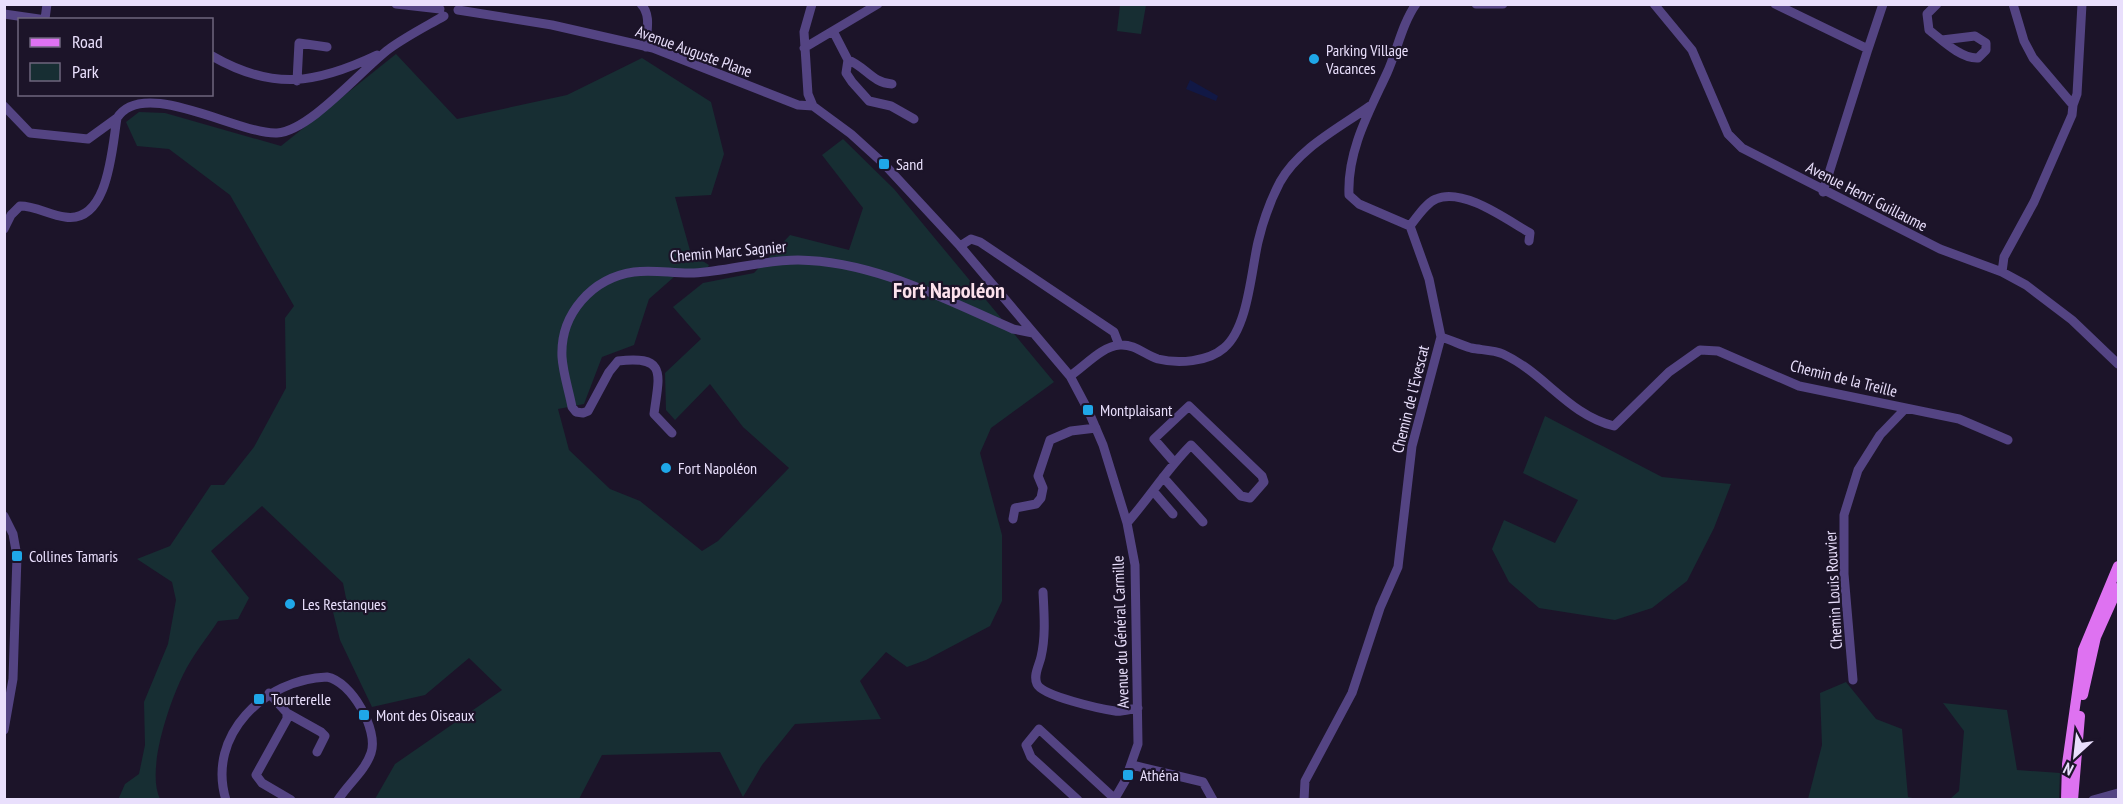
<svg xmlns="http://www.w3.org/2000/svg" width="2123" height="804" viewBox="0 0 2123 804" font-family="'PT Sans Narrow',sans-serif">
	<rect width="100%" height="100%" fill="#1c1429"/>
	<path fill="#172e33" d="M1120,5H1146L1141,34L1117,31Z
		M396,54L457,119L567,95L642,58L711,102L724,154L711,195L675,197L691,254L709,265L707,269H683L649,299L634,345L602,357L584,404L558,409L569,450L610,489L640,501L702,551L718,541L789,468L743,427L710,384L675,420L666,410L665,373L701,339L673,307L703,283L754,273L790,235L849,250L863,208L822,155L843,139L894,189L1054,382L991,428L980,453L1002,535V601L990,626L926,660L907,667L886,652L860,681L881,719L795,724L762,765L743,797L720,752L602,755L579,799H375L395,764L502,690L469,658L425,695L372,707L340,640L333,612L346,598L343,583L262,506L211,551L249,598L238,619L218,621C207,638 192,656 183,675C169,704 146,770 160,799L118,800L125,784L139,774L145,745L144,702L168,644L176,600L172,582L137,559L170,546L211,485H224L254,447L286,388L285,318L294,306L230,195L169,149L137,146L126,122L139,112L165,113L281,146Z
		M1545,416L1662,477L1731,484L1714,528L1687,581L1652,608L1615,620L1539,608L1509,582L1492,549L1504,520L1555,543L1578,500L1523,473Z
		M1846,682L1876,719L1902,729L1908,797L1917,799H1808L1822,745L1820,693Z
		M1943,703L2007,710L2017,770L2060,773L2059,799H1950L1959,791L1964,731Z"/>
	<path fill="#111845" d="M1190,80L1218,96L1216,101L1186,89Z"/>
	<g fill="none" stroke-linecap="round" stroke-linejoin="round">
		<path stroke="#544483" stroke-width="9" d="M396,4L440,9
			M641,4C652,16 646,32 646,47
			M812,4L804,32L808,94L813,106
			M1476,4H1503
			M1654,4L1692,50L1728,134L1742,148L1940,249L2002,272L2026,285L2072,320L2118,364
			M1775,4L1868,49L1823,192
			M1937,4L1927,14L1929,30C1942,40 1961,59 1978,58L1986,50V43L1975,36L1942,40
			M458,10L552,25L653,48L798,105L813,106
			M4,14L46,20
			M45,19L47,4
			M833,31L848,60L846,73L852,82L869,101L891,106L914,119
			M804,48L878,4
			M1868,49L1883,4
			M212,56C273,91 316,84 377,55
			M848,60C865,66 872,83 892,84
			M297,81L299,43L327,47
			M2073,105L2077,94L2082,4
			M4,106L30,133L88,139L117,118
			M813,106L851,134L884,164L960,246L1070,376L1088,410L1103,445L1127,523L1135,565L1138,744L1125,781L1114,800
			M1410,226C1417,217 1426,203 1436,199C1463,187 1507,220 1530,233L1529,241
			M4,229L11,215L20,206C35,206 50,215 65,217C109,224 112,147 117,118C143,76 239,135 277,133C310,131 361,70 389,49C407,36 425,27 444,16
			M960,246L971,239L980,242L1114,332L1119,345
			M2002,272L2004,257L2034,202L2072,115L2073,105L2033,58L2024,41L2013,4
			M1441,337C1451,340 1461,345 1471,348C1481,350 1494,350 1503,354C1546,374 1567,414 1614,426L1669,372L1700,350L1718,351L1799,386L1959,419L2008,440
			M1070,376C1085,366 1102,346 1120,345C1135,344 1145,355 1158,359C1178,364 1208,362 1224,348C1248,328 1251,272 1258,242C1263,221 1270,201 1280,182C1299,148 1339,128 1370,106
			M672,433L654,414C659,375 668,355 618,361L609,372L588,411L583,413L576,412L572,407C569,391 563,373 562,357C560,314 592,278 634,272C654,269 674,274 694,273C728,271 763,260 798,260C874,261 944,299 1013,329L1033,333
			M1163,477L1203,522
			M1154,492L1173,514
			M4,516L13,534L17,556L13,679L4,730
			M1013,519L1015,508L1036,504L1041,498L1043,488L1038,476L1050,440L1071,431L1096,428
			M1127,523C1149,498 1167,469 1191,445L1241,496L1250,498L1264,482L1262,476L1189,406L1154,439L1174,462
			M1043,592C1044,613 1046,636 1041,657C1039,666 1033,675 1037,684C1042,696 1101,709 1115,711C1122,712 1130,709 1138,708
			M1853,680L1844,574V515L1858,470L1880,435L1905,409
			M269,693L287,713L321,732L325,736L317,752
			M287,713V719L256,775L262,783L291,800
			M1132,765L1203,782L1213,800
			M226,800C206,735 265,679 327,677C351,681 379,730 371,753C365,771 348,784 338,800
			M1078,800L1031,757L1026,745L1039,729L1115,799
			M1304,800L1305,781L1352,693L1380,608L1398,567L1412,446L1441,337L1429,279L1410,226L1359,204L1349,195C1347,151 1369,112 1387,73C1397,51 1402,24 1416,4
			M2093,800L2118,793"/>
		<path stroke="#de72f1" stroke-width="10" d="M2083,695L2096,637L2118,588
			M2066,800L2067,764L2083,650L2118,566
			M2073,800L2080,716"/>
	</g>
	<g fill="#1fa7e8" stroke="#1c1429" stroke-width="2">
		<circle cx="1314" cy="59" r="6"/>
		<rect x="878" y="158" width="12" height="12" rx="3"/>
		<rect x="1082" y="404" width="12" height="12" rx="3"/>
		<circle cx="666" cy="468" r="6"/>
		<rect x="11" y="550" width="12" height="12" rx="3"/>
		<circle cx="290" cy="604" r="6"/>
		<rect x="253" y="693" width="12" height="12" rx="3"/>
		<rect x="358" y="709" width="12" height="12" rx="3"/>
		<rect x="1122" y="769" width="12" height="12" rx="3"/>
	</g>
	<g text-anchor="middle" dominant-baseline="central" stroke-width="4.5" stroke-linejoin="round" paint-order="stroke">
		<g font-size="16" fill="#e9dffc" stroke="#1c1429" text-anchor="start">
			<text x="1326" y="50">Parking Village<tspan x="1326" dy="18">Vacances</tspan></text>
			<text x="896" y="164">Sand</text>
			<text x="1100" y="410">Montplaisant</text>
			<text x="678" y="468">Fort Napoléon</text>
			<text x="29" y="556">Collines Tamaris</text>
			<text x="302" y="604">Les Restanques</text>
			<text x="271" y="699">Tourterelle</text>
			<text x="376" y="715">Mont des Oiseaux</text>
			<text x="1140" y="775">Athéna</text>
		</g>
		<g font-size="16" fill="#e9dffc" stroke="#1c1429">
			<text transform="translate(694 51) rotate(20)">Avenue Auguste Plane</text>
			<text transform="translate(1867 196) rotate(27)">Avenue Henri Guillaume</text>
			<text transform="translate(728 251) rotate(-5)">Chemin Marc Sagnier</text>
			<text transform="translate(1844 378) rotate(14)">Chemin de la Treille</text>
			<text transform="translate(1410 399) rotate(-76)">Chemin de l'Evescat</text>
			<text transform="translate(1833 590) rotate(-93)">Chemin Louis Rouvier</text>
			<text transform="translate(1120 632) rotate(-92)">Avenue du Général Carmille</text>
		</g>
		<g font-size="22" font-weight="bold" fill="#fce1ec" stroke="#1c1429">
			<text x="949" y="290">Fort Napoléon</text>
		</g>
	</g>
	<rect width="2123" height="804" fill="none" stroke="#e9dffc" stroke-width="12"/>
	<rect x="18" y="18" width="195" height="78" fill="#1c1429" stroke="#6e657d" stroke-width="1.5"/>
	<rect x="30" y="38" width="30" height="9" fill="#de72f1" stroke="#6e657d" stroke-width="1.5"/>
	<text x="72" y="48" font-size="18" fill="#e9dffc">Road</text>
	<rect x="30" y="63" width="30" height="18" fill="#172e33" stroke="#6e657d" stroke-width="1.5"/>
	<text x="72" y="78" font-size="18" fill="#e9dffc">Park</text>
	<g transform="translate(2075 756) rotate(207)" stroke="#1c1429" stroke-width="4.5" paint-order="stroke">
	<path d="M0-4.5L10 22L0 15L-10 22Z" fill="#e9dffc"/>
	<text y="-9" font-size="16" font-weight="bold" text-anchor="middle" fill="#e9dffc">N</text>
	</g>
</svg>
